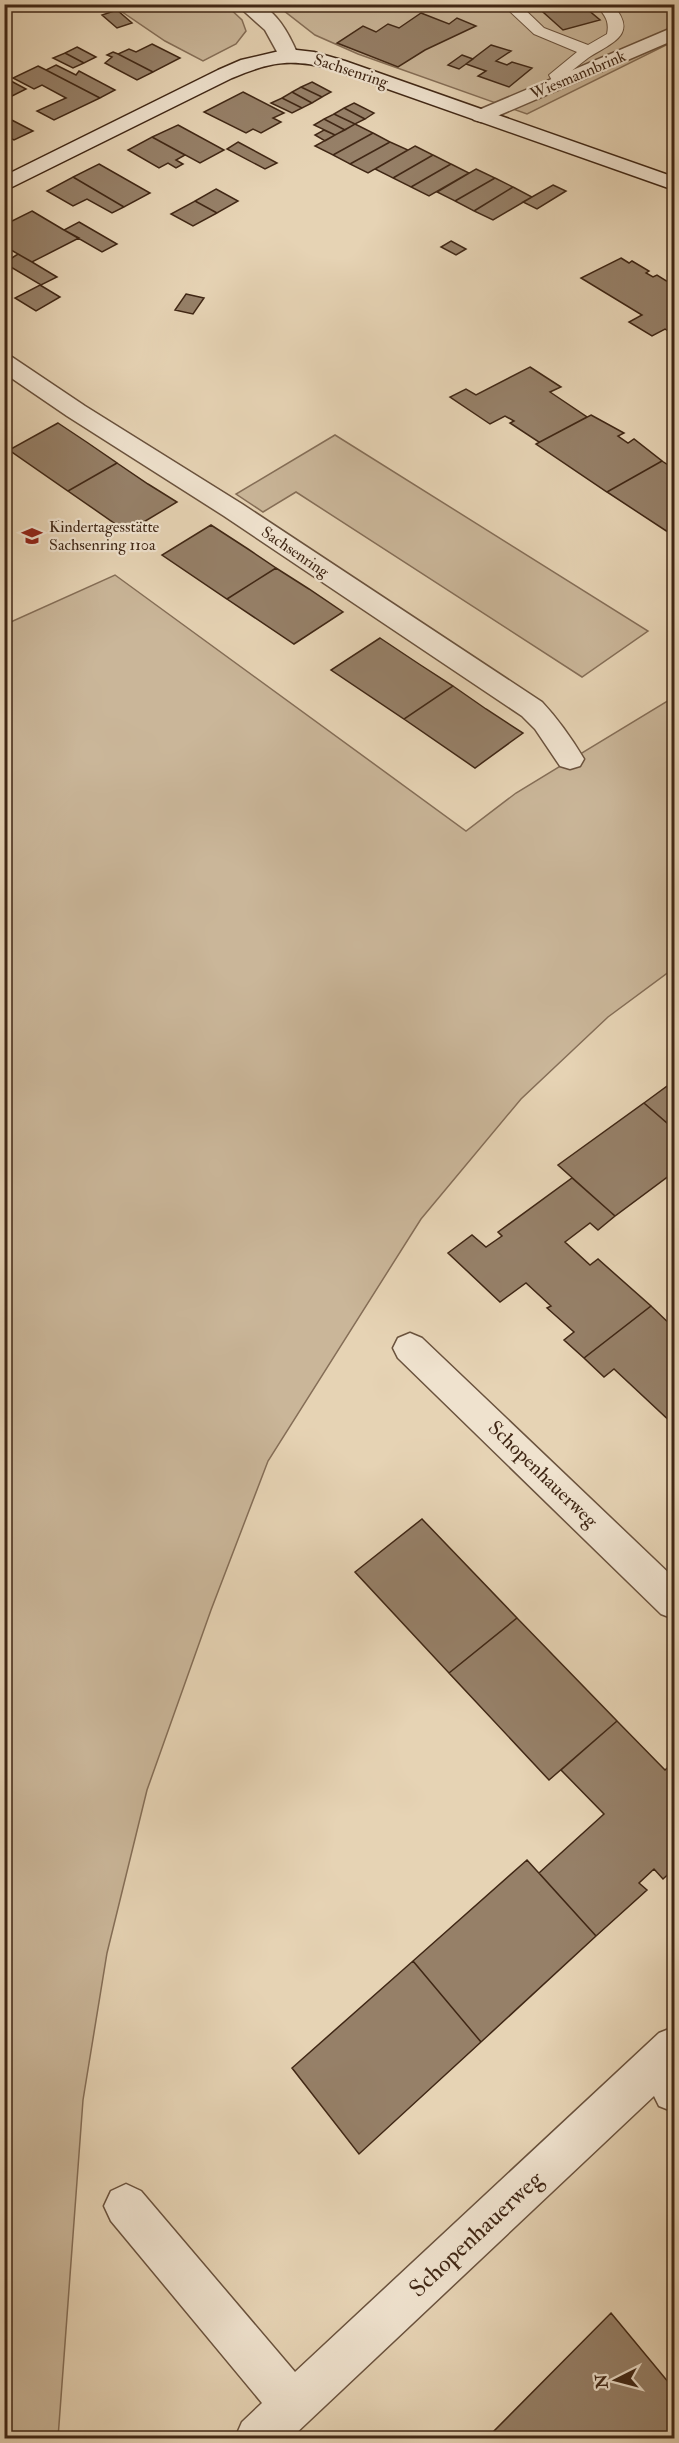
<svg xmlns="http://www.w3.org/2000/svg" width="679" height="2443" viewBox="0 0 679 2443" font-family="'IM FELL Double Pica',serif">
	<rect width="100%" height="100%" fill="#e6d3b4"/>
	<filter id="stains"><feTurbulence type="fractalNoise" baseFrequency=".00333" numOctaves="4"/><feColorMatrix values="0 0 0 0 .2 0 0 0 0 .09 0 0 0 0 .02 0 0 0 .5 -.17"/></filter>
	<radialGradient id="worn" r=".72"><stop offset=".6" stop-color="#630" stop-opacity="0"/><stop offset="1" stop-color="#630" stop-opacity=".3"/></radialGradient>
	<path fill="#cab699" stroke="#856e57" stroke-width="1.5" d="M112,5H226L242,20L246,31L236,44L203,61L165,41Z
		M267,5H674V48L666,45L527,114L358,54L315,35L284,11Z
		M335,435L648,631L582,677L296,492L263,512L236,494Z
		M115,575L466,831L516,793L674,697V968L608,1017L521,1099L421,1219L268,1461L211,1610L147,1790L107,1953L83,2100L58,2438H4V625Z"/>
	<path fill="#968068" stroke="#402715" stroke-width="1.5" d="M534,4H581L600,20L563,30Z
		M117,10L132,23L117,28L102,15Z
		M421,13L449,24L457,18L476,26L425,50L398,67L337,43L363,26L376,32L388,24L399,28Z
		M152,44L180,58L153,72L118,54L129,49L136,52Z
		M491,45L511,51L496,61L507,65L512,62L532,68L509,87L478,76L486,71L466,64Z
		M77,47L96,57L84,63L65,53Z
		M113,52L118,54L153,72L137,80L105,63L112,57L107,55Z
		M65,53L84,63L73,68L53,58Z
		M462,55L473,59L459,69L448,65Z
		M56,65L76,75L79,71L115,90L100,98L46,70Z
		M38,66L46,70L100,98L54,120L37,111L66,98L42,85L34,89L13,78Z
		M9,80L26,89L4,100V82Z
		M312,82L331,92L322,97L301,87Z
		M301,87L322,97L312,103L292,92Z
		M243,92L284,113L273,118L281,122L261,133L253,129L246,133L204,112Z
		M292,92L312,103L302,108L282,98Z
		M282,98L302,108L292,113L271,103Z
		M354,103L374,113L365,119L344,108Z
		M344,108L365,119L355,124L334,114Z
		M334,114L355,124L345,130L324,119Z
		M4,116L33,131L14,140L4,135Z
		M324,119L345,130L335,135L314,125Z
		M355,124L373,133L333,155L315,146Z
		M178,125L224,150L200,163L152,137Z
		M324,130L335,135L325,141L315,135Z
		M373,133L390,142L350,164L333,155Z
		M152,137L185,155L176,160L183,164L176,168L168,163L159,168L128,150Z
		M238,142L277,163L265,169L227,149Z
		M390,142L408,150L368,173L350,164Z
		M415,146L433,155L393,178L375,169Z
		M433,155L451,164L411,187L393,178Z
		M99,164L150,193L124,207L73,177Z
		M451,164L469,173L429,196L411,187Z
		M476,169L495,178L455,201L437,192Z
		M73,177L124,207L112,213L87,199L73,206L47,191Z
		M495,178L513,187L474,211L455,201Z
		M553,185L566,191L537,209L523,202Z
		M513,187L532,197L493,220L474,211Z
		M216,189L238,201L217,213L195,201Z
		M195,201L217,213L193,226L171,214Z
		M32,211L64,230L79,238L32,262L4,246V225Z
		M79,222L117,244L102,252L64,230Z
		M451,241L466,249L456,255L441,247Z
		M18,254L32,262L57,277L41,285L4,263Z
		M621,258L629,263L632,261L649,271L646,273L653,277L657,275L673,285L670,287L674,290V335L665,329L652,336L629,322L642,315L581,278Z
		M40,285L60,297L36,311L15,298Z
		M186,294L204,298L193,314L175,310Z
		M530,367L561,387L550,392L587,417L536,444L539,442L510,423L514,421L505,416L490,424L450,397L466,389L476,395Z
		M591,415L624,433L618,436L628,443L634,439L662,461L607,492L536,444Z
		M58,423L88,443L117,463L68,491L9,450Z
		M662,461L674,469V536L607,492Z
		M117,463L148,484L177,502L127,532L68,491Z
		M211,525L248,549L276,568L227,599L162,555Z
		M276,568L309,589L343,612L294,644L227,599Z
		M380,638L419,664L453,686L404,719L331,670Z
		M453,686L486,709L523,733L475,768L404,719Z
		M674,1081V1129L644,1103Z
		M644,1103L674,1129V1172L615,1216L558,1165Z
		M572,1178L615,1216L598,1230L590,1223L565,1242L590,1265L598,1259L651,1306L584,1358L564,1340L574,1332L547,1308L551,1306L526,1283L500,1302L448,1253L472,1235L486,1247L502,1236L498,1232Z
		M651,1306L674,1328V1425L614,1369L604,1377L584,1358Z
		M422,1519L517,1618L449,1673L355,1572Z
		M517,1618L617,1721L549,1780L449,1673Z
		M617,1721L665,1770L674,1762V1869L663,1879L654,1869L639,1883L647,1890L596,1936L539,1873L604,1814L561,1770Z
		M527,1860L596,1936L481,2042L413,1961Z
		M413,1961L481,2042L359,2154L292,2068Z
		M611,2313L674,2389V2425L662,2438H487Z"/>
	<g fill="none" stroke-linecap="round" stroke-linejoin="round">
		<g stroke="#6a523d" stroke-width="2">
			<path id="lane" d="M502,4H519L544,28L588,45L607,34C610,20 604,15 596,4H612C640,35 611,43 588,58C580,64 573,70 565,76L569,83L561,88L555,86L549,75L577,52L534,34Z"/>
		</g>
		<g stroke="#6a523d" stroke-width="3">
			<path id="street" d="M236,4C243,4 254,3 261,5C279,14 291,38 298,55L295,59H281L265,30Z
				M674,27V40L488,120L481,122L474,120L471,116L474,112Z
				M4,355L12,357L85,406L242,504L542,702C558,719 572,739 584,759L580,766L570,769L560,766L535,729L522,716L224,516L67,416L4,373Z
				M410,1333L422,1338L674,1578V1619L661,1614L398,1358L393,1348L398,1338Z
				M674,2027V2112L659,2106L654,2096L291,2438H235L242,2422L262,2403L111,2221L104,2206L111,2191L126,2184L141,2191L295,2372L659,2033Z"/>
		</g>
		<g stroke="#402715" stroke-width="3">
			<path id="secondary" d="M288,49L314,52L345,61L674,177V190L331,69C291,58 270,62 232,78L4,191V176L218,70L241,60Z"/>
		</g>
		<use href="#lane" fill="#efe2ce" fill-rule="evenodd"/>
		<use href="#street" fill="#efe2ce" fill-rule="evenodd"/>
		<use href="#secondary" fill="#efe2ce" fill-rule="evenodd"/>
	</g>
	<defs>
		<g id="school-bare" transform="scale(1.62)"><path d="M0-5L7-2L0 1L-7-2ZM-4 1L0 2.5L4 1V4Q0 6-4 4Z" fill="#8f2418" stroke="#efe2ce" stroke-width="2.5" paint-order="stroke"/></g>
	</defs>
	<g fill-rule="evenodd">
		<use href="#school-bare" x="32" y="536"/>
	</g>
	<g text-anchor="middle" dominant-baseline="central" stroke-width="4.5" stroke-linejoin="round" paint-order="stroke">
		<g font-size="16" fill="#402715" stroke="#efe2ce">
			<text transform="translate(351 71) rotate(18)">Sachsenring</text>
			<text transform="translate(578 75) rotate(-23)">Wiesmannbrink</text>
			<text transform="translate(295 552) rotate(34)">Sachsenring</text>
		</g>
		<g font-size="16" fill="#402715" stroke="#efe2ce" text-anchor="start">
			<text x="49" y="527">Kindertagesstätte<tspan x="49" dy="18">Sachsenring 110a</tspan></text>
		</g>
		<g font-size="20" fill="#402715" stroke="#efe2ce">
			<text transform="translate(543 1474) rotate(44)">Schopenhauerweg</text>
		</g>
		<g font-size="24" fill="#402715" stroke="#efe2ce">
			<text transform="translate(476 2234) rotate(-43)">Schopenhauerweg</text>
		</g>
	</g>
	<rect width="679" height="2443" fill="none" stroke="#e6d3b4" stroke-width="24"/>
	<rect x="6" y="6" width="667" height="2431" fill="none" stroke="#402715" stroke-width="3"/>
	<rect x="12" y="12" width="655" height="2419" fill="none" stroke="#402715" stroke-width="1.5"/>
	<g transform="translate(616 2380) rotate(264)" stroke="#efe2ce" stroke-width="4.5" paint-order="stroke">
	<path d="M0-4.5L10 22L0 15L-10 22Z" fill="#402715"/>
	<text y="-9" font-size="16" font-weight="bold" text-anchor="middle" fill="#402715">N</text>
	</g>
	<rect width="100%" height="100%" filter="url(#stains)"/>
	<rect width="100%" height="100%" fill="url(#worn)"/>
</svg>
